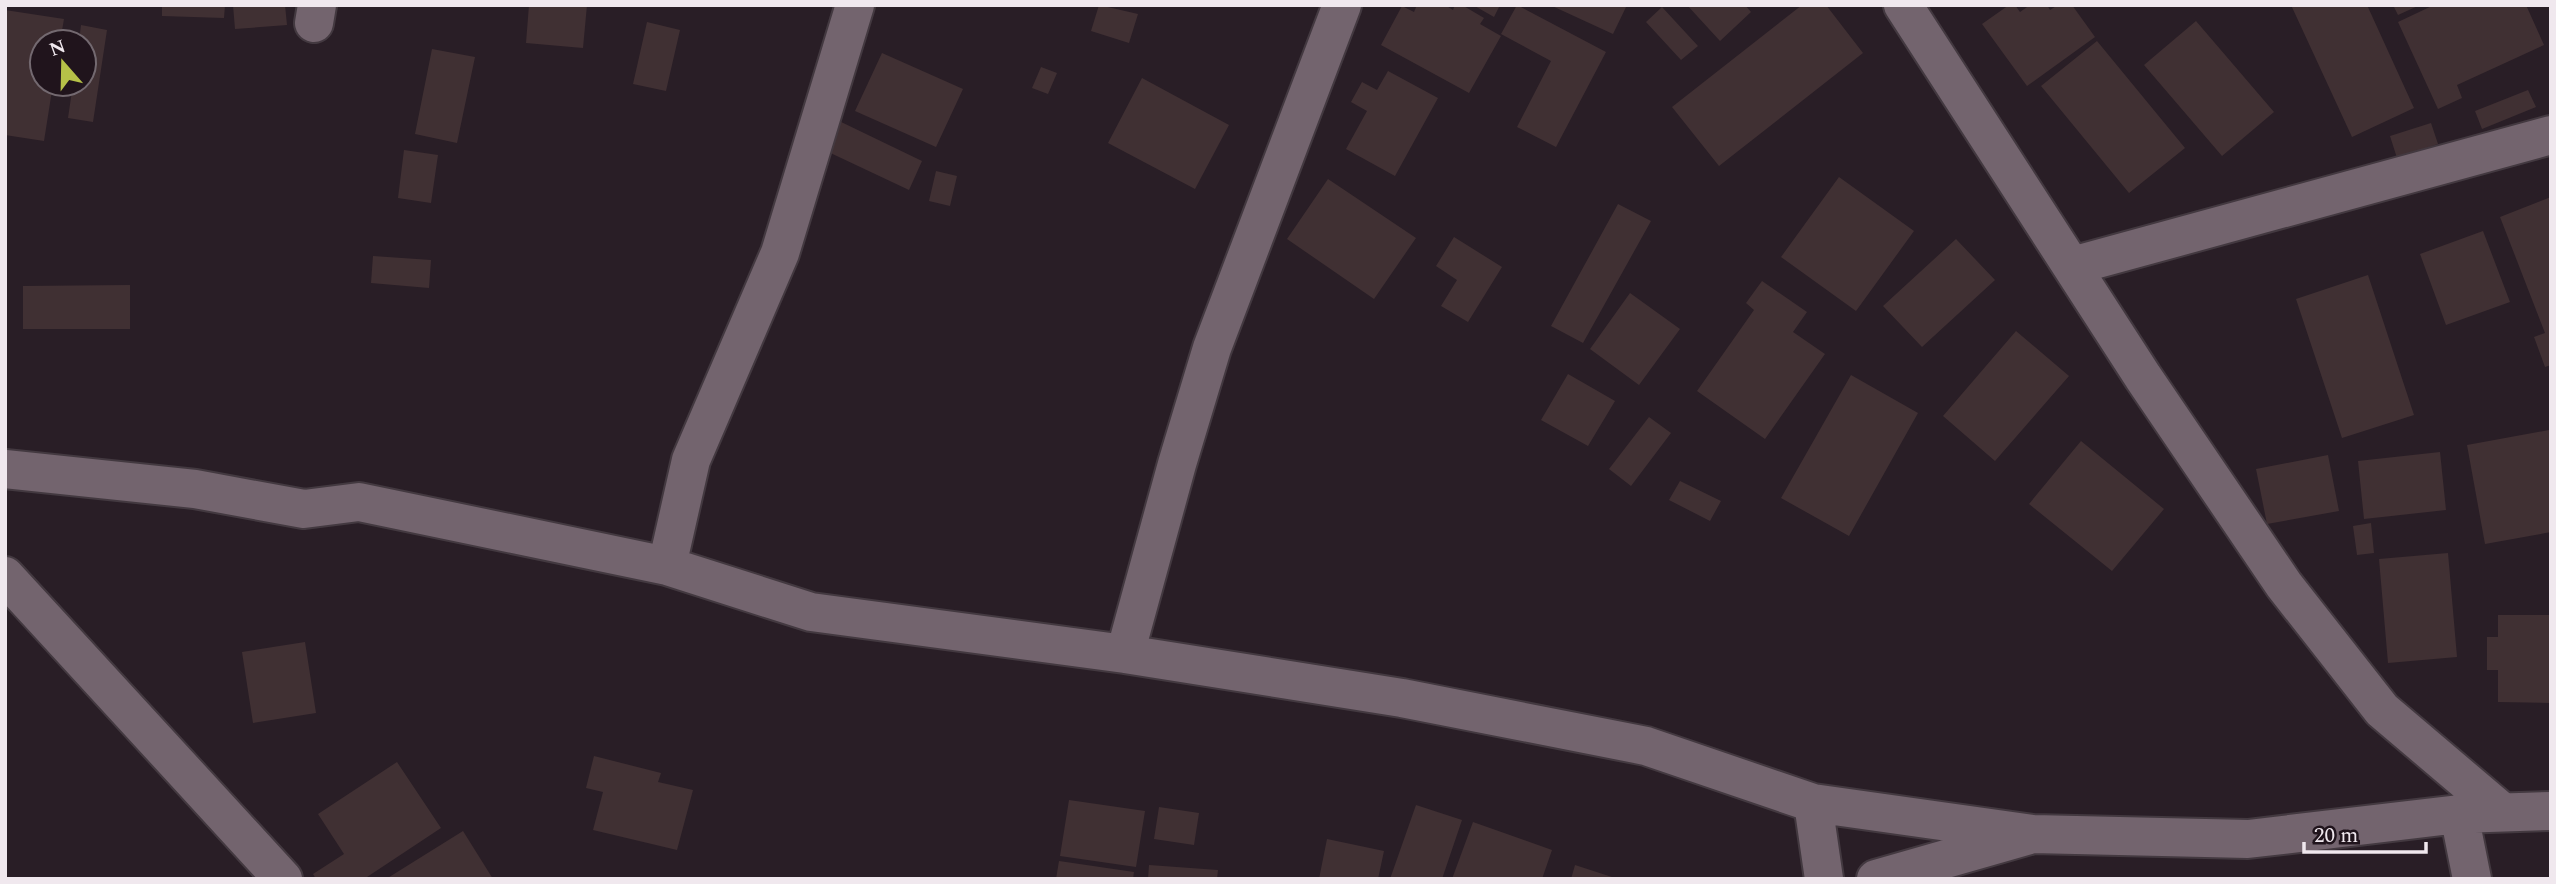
<svg xmlns="http://www.w3.org/2000/svg" width="2556" height="884" viewBox="0 0 2556 884" font-family="Spectral,serif">
	<rect width="100%" height="100%" fill="#291e26"/>
	<path fill="#403033" d="M162,5H225L224,18L162,16Z
		M233,5H285L287,25L235,29Z
		M529,5H587L583,48L526,43Z
		M1099,5L1138,14L1129,43L1091,31Z
		M1417,5H1445L1453,10L1455,5H1462L1484,18L1480,24L1501,36L1469,93L1381,45L1402,6L1414,12Z
		M1473,5H1500L1494,17Z
		M1517,5L1606,52L1556,147L1517,127L1551,61L1501,34Z
		M1550,5H1627L1613,34Z
		M1687,5H1745L1751,12L1720,41Z
		M1802,5H1826L1863,53L1719,166L1672,107Z
		M2009,5H2015L2020,12L2030,5H2047L2050,10L2058,5H2072L2095,37L2027,86L1982,24Z
		M2291,5H2367L2414,108L2352,137Z
		M2393,5H2420L2398,15Z
		M2434,5H2526L2544,45L2457,85L2462,98L2438,109L2398,22Z
		M1662,7L1698,46L1681,60L1646,22Z
		M5,10L64,19L60,42H42V84H53L44,141L5,135Z
		M2196,21L2274,112L2222,156L2144,65Z
		M647,22L680,30L666,91L633,84Z
		M81,25L107,30L93,122L68,118L73,84H84V42H79Z
		M2097,41L2185,148L2129,193L2041,86Z
		M432,49L475,57L457,143L415,134Z
		M882,53L963,89L936,147L855,111Z
		M1041,67L1057,73L1048,94L1032,88Z
		M1388,71L1438,98L1395,176L1346,149L1367,111L1351,102L1362,82L1377,90Z
		M1142,78L1229,125L1195,189L1108,143Z
		M2528,90L2536,107L2482,129L2475,111Z
		M837,120L922,161L909,190L822,149Z
		M2431,123L2438,144L2397,158L2390,136Z
		M404,150L438,155L431,203L398,198Z
		M936,171L957,176L950,206L929,201Z
		M1839,177L1914,231L1856,311L1781,257Z
		M1328,179L1416,238L1374,299L1287,239Z
		M2551,197V365L2545,367L2534,337L2545,333L2500,217Z
		M1618,204L1651,221L1583,343L1551,326Z
		M2483,231L2510,302L2446,325L2420,254Z
		M1454,237L1502,267L1468,322L1441,306L1457,280L1436,266Z
		M1956,239L1995,280L1922,347L1883,306Z
		M373,256L431,260L429,288L371,283Z
		M2368,275L2414,415L2342,438L2296,299Z
		M1762,281L1807,312L1793,332L1825,354L1765,439L1697,391L1754,310L1746,303Z
		M130,285V329H23V286Z
		M1630,293L1680,329L1639,385L1590,349Z
		M2016,331L2069,376L1995,461L1943,416Z
		M1568,374L1615,401L1588,446L1541,420Z
		M1851,375L1918,413L1849,536L1781,498Z
		M1649,417L1671,433L1631,486L1609,469Z
		M2549,430L2551,532L2485,544L2467,445Z
		M2081,441L2164,509L2112,571L2029,504Z
		M2440,452L2446,510L2364,519L2358,461Z
		M2328,455L2339,511L2267,524L2256,469Z
		M1680,481L1721,501L1710,521L1669,500Z
		M2371,523L2374,553L2357,555L2353,526Z
		M2448,553L2457,657L2388,663L2379,559Z
		M2498,615H2551V703L2498,702V670H2487V637H2498Z
		M305,642L316,713L253,723L242,652Z
		M594,756L661,773L658,782L693,790L677,850L593,830L603,792L586,788Z
		M397,762L441,828L364,879H316L313,874L344,854L318,814Z
		M1069,800L1145,811L1136,867L1060,856Z
		M1416,805L1462,820L1442,879H1390Z
		M1159,807L1199,813L1194,845L1154,839Z
		M1473,822L1552,850L1542,879H1452Z
		M463,831L493,879H386Z
		M1327,839L1384,851L1378,879H1319Z
		M1059,861L1134,872L1133,879H1056Z
		M1149,865L1218,870L1217,879H1148Z
		M1575,865L1615,878V879H1571Z"/>
	<g fill="none" stroke-linecap="round" stroke-linejoin="round">
		<g stroke="#433940" stroke-width="42">
			<path id="minor" d="M1903,5L2143,377L2284,585L2382,710L2501,811
				M314,23L317,5
				M2072,266L2551,135
				M5,469L195,489L304,509L359,502L667,566L811,612L1125,654L1402,698L1646,746L1813,803L2033,834
				M667,566L691,460L780,253L855,5
				M5,576L283,879
				M1125,654L1177,464L1212,348L1342,5
				M1813,803L1824,879
				M2459,814L2472,879
				M1876,879L2033,834L2248,839L2459,814L2551,811"/>
		</g>
		<use href="#minor" stroke="#73646e" stroke-width="38"/>
	</g>
	<rect width="2556" height="884" fill="none" stroke="#f0e8ee" stroke-width="14"/>
	<g transform="translate(63 63) rotate(340)"><circle r="33" fill="#20141c" stroke="#736970" stroke-width="2"/>
	<path d="M0-5L12 26L0 18L-12 26Z" fill="#b6c148"/>
	<text y="-10" font-size="19" font-weight="bold" text-anchor="middle" fill="#f0e8ee">N</text>
	</g>
	<path d="M2304 842v10h122v-10" fill="none" stroke="#f0e8ee" stroke-width="3.5"/>
	<text x="2314" y="842" font-size="21" fill="#f0e8ee" stroke="#20141c" stroke-width="5" paint-order="stroke">20 m</text>
</svg>
